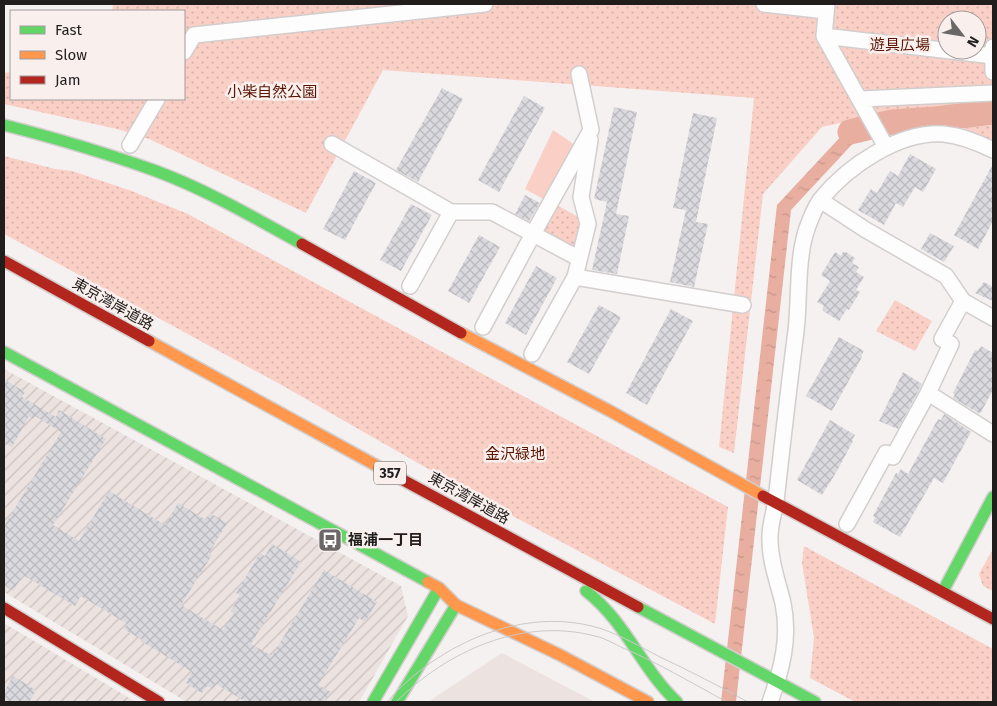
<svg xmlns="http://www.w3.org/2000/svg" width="997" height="706" viewBox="0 0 997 706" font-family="'Fira Sans','Noto Sans JP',sans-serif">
	<defs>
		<pattern id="industrial-furrows" width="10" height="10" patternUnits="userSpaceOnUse" patternTransform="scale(1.25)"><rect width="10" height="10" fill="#ece2e0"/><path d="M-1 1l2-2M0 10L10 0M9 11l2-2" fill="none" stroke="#cac1c0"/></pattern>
		<pattern id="park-dots" width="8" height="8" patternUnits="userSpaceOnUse" patternTransform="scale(1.25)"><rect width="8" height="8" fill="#fad0c6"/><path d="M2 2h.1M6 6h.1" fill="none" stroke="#d6b2aa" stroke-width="1.8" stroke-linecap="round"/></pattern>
		<pattern id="water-ripples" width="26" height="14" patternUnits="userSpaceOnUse" patternTransform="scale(1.25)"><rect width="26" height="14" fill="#e8aea0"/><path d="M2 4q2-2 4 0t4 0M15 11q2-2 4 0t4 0" fill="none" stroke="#c79589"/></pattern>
		<pattern id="building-cross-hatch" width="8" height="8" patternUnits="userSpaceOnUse" patternTransform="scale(1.25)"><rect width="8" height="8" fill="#d9d9de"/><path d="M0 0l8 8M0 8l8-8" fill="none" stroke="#bababe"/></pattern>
	</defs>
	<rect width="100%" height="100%" fill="#f6f1f1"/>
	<path fill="#ece2e0" d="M502,653L595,702H428Z"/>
	<path fill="url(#industrial-furrows)" d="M4,369L401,586L408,616L359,702H187L4,592Z
		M4,623L136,702H4Z"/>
	<path fill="url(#park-dots)" fill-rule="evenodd" d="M113,4H993V103L863,118L822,127L763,194L734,453L719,447L754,98L383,70L306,213L149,139L117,129L4,104V73L11,72V99H184V11H112ZM947,20H977V50H947Z
		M993,125V141L963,128Z
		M4,156L55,169L72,171L129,190L188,214L728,507L715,624L479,498L285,387L4,234Z
		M557,205L582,219L576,249L542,230Z
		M895,300L932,321L915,351L876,331Z
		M804,546L993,649V702H855L810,678L814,638L802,563Z
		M993,549V591L983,586L979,574Z"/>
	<path fill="#fad0c6" d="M553,130L575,145L545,200L525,189Z"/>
	<path fill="url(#water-ripples)" d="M993,111V120L889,132L858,138L791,210L736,702H721L777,205L845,132L887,123Z"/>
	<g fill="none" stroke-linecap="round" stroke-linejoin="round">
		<path stroke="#e8aea0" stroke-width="25" d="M850,132L892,122L936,119L993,112"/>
	</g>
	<path fill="url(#building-cross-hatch)" d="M442,88L463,99L418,182L396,170Z
		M524,96L545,108L499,192L478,180Z
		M614,107L637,112L616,214L629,216L617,274L592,270L607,202L594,199Z
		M693,113L717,118L696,222L708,224L694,287L670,282L686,210L673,208Z
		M910,154L936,169L923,192L915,187L903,207L896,203L884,225L858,210L871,189L877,193L890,171L898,176Z
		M993,164V221L978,249L954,235Z
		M354,171L376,183L345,240L323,229Z
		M525,195L540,203L529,221L515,214Z
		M411,204L432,215L401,271L380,260Z
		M930,233L954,246L944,262L921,249Z
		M479,235L500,247L469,303L448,291Z
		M835,252L841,256L843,252H846L855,258L852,263L859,267L856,272L864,277L856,290L860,292L849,310L847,309L839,321L823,311L822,310L824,306L817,302L830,281L821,275Z
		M536,266L557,278L526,335L505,323Z
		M984,282L993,287V301L975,293Z
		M599,305L621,317L589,374L567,362Z
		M671,309L693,321L647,405L626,393Z
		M839,337L864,351L861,356L862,357L832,411L806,396Z
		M981,346L993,353V390L980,414L953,398L955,394L953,393L975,350L978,351Z
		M903,372L922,384L898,429L879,421Z
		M4,379L25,392L22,397L56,417L59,410L106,439L53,525L79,541L109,491L165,525L178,503L206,520L210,513L227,523L209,553L212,555L181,605L223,630L234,613L231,611L240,595L236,593L260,553L265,556L272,544L301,562L251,644L272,656L324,570L377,602L365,622L359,618L318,685L331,692L324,702H246L216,684L213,689L207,686L202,693L186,683L192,672L141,641L142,640L124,629L127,624L81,596L75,606L23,575L13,591L4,585V526L61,432L35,416L33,419L29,416L12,447L4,443Z
		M944,414L971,432L943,483L934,478L900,537L873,522L875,517L873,516L896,473L898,474L901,469L908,474L938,419L941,420Z
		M830,420L855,435L852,440L853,441L837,471L822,495L797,480Z
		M13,676L36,690L29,702H4V692Z"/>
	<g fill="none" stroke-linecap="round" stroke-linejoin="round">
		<g stroke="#d2cecd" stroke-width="18">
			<path id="street" d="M764,4L826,11
				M827,4L824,36L886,147
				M824,36L993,56
				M993,47V72
				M184,52L194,35L485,4
				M861,99L993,93
				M332,144L451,212H492L578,258
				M130,145L157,99
				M820,200L866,230L946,276L963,301L993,318
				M575,277L743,305
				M410,286L451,212
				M483,327L533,234L591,130L579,74
				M532,354L575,277L588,224L581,197L590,140
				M928,393L951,344L942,339L963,301
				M847,524L886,453L893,457L928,393L993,434
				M770,702C782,669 790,638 783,603C778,582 770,562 770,540C769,525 776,508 777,492C783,438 789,385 796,331C800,298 796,254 809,223C812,215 816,206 821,199C848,166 899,131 944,134C962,136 977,142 993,150"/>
		</g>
		<g stroke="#d2cecd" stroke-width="14">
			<path id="fast" d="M4,125C55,138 106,153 156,171C207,190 255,218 302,244
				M4,352L428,582
				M586,591C627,623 640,667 677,702
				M943,591L993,497
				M638,607L815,702
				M373,702L439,588
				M397,702L456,605"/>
		</g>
		<g stroke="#d2cecd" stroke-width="14">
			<path id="slow" d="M461,333L610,411L763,496
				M149,341L390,473
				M428,582L439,588L456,605L560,655L648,702"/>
		</g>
		<g stroke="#d2cecd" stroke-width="14">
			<path id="jam" d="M302,244L461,333
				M4,261L149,341
				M390,473L638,607
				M763,496L993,619
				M4,608L159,702"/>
		</g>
		<use href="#street" stroke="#fefdfd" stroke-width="15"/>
		<use href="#fast" stroke="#63d668" stroke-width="11"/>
		<use href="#slow" stroke="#ff974d" stroke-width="11"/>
		<use href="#jam" stroke="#b3261e" stroke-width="11"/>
		<path stroke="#cbc9c9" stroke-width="1" d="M387,702C437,644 525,604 602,629C622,636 641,647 660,657C690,671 719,686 748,702
			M396,702C447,651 522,617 595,636C605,638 614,644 623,648C659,663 693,684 727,702"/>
	</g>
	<defs>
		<g id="bus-square" transform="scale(1.25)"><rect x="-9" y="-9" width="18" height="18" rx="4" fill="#6b6767" stroke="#f9f0ee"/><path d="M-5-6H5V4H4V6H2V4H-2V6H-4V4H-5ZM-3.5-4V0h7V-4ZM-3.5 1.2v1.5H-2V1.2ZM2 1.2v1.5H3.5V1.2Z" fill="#fff"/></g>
	</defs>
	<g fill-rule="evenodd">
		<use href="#bus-square" x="330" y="540"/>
	</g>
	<g text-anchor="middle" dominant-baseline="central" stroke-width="5" stroke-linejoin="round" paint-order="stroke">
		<rect fill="#f9f0ee" stroke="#615c5b" stroke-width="1" x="374" y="461.5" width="32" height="23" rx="4"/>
		<g font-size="14" font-weight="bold" fill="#201d1c">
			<text x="390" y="473">357</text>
		</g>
		<g font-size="15" fill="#5b1403" stroke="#f9f0ee">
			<text x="900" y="45">遊具広場</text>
			<text x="272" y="92">小柴自然公園</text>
			<text x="515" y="454">金沢緑地</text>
		</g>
		<g font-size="15" fill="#201d1c" stroke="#f9f0ee">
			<text transform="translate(113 304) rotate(29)">東京湾岸道路</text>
			<text transform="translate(469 498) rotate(29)">東京湾岸道路</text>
		</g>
		<g font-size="15" font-weight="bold" fill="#201d1c" stroke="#f9f0ee" text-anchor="start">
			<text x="348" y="540">福浦一丁目</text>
		</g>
	</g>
	<rect width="997" height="706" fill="none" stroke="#201d1c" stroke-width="10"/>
	<rect x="10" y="10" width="175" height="90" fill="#f9f0ee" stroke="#a29c9a"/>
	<rect x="20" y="26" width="25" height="8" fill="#63d668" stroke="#a29c9a"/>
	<text x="55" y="35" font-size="15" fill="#201d1c">Fast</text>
	<rect x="20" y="51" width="25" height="8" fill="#ff974d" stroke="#a29c9a"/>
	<text x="55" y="60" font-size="15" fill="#201d1c">Slow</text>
	<rect x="20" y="76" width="25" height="8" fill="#b3261e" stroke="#a29c9a"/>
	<text x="55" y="85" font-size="15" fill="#201d1c">Jam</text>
	<g transform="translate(962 35) rotate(121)"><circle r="24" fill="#f9f0ee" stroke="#a29c9a"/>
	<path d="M0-4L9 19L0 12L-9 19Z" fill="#6b6767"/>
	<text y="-8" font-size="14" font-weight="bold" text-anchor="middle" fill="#201d1c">N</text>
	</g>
</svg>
